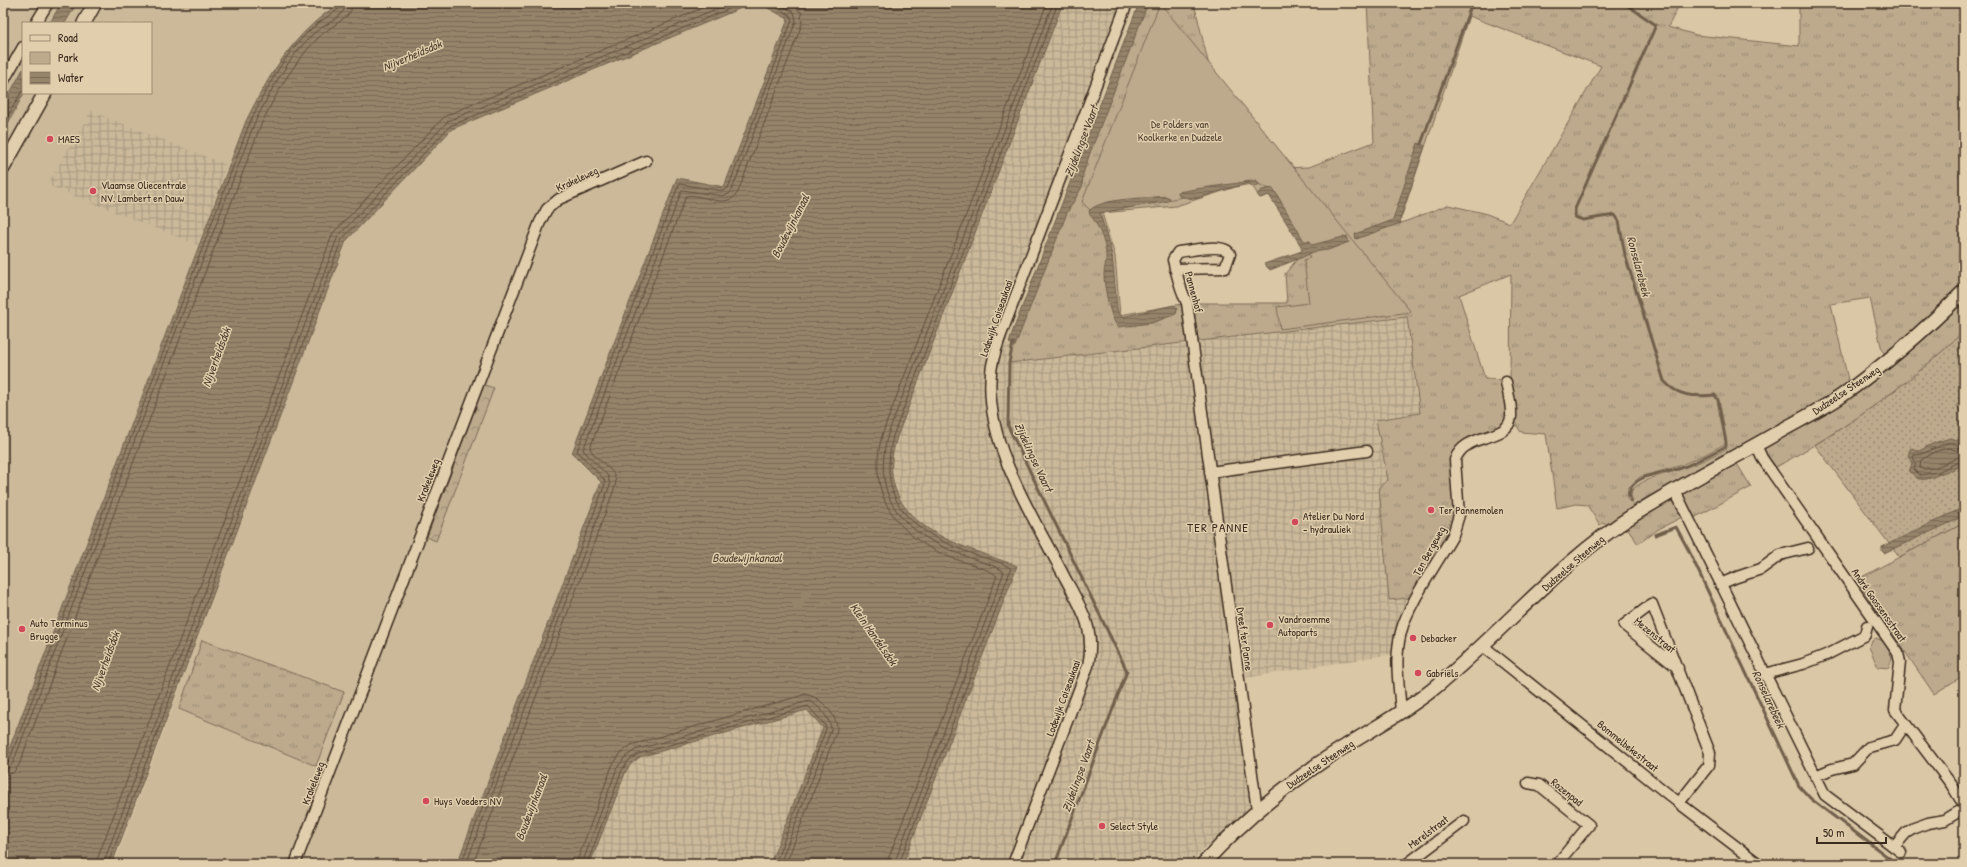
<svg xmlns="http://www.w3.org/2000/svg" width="1967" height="867" viewBox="0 0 1967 867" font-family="'Patrick Hand',sans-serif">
	<defs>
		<pattern id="industrial-grid" width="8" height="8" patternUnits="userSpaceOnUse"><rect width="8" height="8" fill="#cbb99a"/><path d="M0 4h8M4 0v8" fill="none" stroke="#a6977d"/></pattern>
		<pattern id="grass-tufts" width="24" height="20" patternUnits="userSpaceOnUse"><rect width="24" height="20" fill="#bdaa8d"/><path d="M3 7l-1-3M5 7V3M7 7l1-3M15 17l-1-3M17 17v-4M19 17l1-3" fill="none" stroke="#9b8b73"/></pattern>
		<pattern id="forest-crowns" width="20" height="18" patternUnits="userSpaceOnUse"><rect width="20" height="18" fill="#bdaa8d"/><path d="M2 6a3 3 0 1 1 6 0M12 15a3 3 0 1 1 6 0" fill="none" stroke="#9b8b73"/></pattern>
		<pattern id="garden-dots" width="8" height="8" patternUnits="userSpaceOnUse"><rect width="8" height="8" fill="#bdaa8d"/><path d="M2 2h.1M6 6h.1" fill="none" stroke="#9b8b73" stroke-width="1.8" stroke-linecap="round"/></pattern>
		<pattern id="water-rules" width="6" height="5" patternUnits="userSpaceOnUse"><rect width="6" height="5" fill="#95836a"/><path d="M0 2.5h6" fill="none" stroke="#7b6b57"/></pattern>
	</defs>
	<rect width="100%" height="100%" fill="#dac7a6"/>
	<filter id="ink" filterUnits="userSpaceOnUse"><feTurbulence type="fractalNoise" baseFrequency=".025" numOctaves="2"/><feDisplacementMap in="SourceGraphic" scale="8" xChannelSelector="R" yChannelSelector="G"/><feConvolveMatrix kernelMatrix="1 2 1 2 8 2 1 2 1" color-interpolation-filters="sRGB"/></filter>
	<g filter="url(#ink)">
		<path fill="#cbb99a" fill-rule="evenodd" d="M3,3H340L264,84L246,121L3,767ZM23,23H151V93H23Z
			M753,3H759L788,19L724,187L677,178L601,482L457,864H114L346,241L452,129Z"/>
		<path fill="url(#industrial-grid)" d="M1064,3H1135L1006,343L1012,346L1009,363L1407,317L1421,413L1376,420L1388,480L1389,600L1417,597L1398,653L1239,679L1255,803L1220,837L1206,846L1190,864H903L1017,566L952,542L929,530L910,515L899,499L894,479L892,458L897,437Z
			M91,111L227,165L198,245L47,185Z
			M808,710L823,728L770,864H590L626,771L632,763L640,757Z"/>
		<path fill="url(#grass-tufts)" stroke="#7c6a56" fill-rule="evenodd" d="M1143,3H1194L1234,170L1309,167L1374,142L1367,3H1680L1668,27L1696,35L1799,46V3H1964V164L1962,165L1964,188V331C1903,390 1844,429 1771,470L1756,445L1733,458L1729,451L1644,499L1606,525L1604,522L1600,525L1587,505L1577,504L1557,508L1546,434L1521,432L1511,418L1508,426L1457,453L1459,515L1417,597L1389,600L1379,487L1388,480L1376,420L1420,413L1407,317L1009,363L1012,346ZM1469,16L1601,66L1510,223L1484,213L1448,205L1399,224ZM1248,183L1253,187L1260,198L1269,195L1306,248L1285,274L1287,303H1187L1120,315L1115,256L1102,213L1176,206ZM1511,274L1510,380L1485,379L1459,295ZM1870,298L1882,350L1889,360L1850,389L1831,304ZM1726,443L1727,448C1713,456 1699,463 1684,468C1667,475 1645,476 1632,490L1631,496L1633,500L1630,502L1627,499L1628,488L1640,477L1679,466L1706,454Z
			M1736,462L1751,487L1692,519L1682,498L1687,490Z
			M1666,501L1674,502L1682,517L1657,530L1638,544L1627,527Z
			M1964,523V675L1934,694L1856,580Z
			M202,640L344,692L316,766L179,709Z"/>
		<path fill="url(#forest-crowns)" stroke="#7c6a56" d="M484,385L494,388L436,541L427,537Z"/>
		<path fill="#bdaa8d" stroke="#7c6a56" d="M1160,3L1411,312L1280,329L1277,307L1309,303L1304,260L1310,257L1272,190L1256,183L1094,214L1082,202Z
			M1876,638L1885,642L1892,658L1889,668L1878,667L1869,647L1872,641Z"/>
		<path fill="url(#garden-dots)" stroke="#7c6a56" d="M1964,331V402L1956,405L1964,416V523L1899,557L1815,445C1869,412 1919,375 1964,331Z"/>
		<path fill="url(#water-rules)" stroke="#715f4c" d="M61,3H77L65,23H50Z
			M340,3H753L452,129L346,241L112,864H3V765L246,121C269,74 295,32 340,3Z
			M759,3H1063L897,437C895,444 893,451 892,458C886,530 965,546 1017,566L903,864H770L823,728L807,710L640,757L632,763L626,771L590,864H457L601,482L572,453L677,178L724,187L788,19Z
			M1139,3H1148L1090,153L1083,174L1082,187L1067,213L1015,346L1009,343L1012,333Z
			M23,69V93H24L3,133V106Z
			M1418,143L1425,146L1400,219L1401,223L1356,239L1355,234L1393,220Z
			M1256,180L1259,184L1253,187L1248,183L1194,199L1179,196L1178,192C1204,187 1230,185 1256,180Z
			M1273,188L1304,241H1310L1312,245L1347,236L1349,242L1328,250L1313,252L1303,257L1270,270L1264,264L1302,251L1301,246L1269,195L1260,198L1257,194L1262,190Z
			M1165,196L1170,198L1168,201L1100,213L1112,255L1117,308L1118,312L1122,317L1174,305L1177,309L1176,314L1152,323L1118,327C1110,318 1104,286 1104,274C1104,268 1107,261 1106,255C1106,244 1098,223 1090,215L1089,211C1102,197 1146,199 1165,196Z
			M1950,438L1958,440L1964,444V464L1960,467L1955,468L1953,471C1943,469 1932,482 1919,479C1915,478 1913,473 1909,472L1912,463L1908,456L1910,449L1912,448L1919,451L1934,443Z
			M1964,507V515L1954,521L1884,553L1882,551V547Z"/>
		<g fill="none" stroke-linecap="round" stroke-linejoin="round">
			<path stroke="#5f4e3c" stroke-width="1" d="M3,125L23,89
				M1964,447C1958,447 1955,442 1949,443C1938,445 1923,456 1914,455L1913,457L1916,463L1914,469L1920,475L1938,472L1954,464L1964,461
				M1950,448L1962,453L1963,455C1954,459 1929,473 1920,468L1921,460L1937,451Z
				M3,764L9,761L250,122C266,90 283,55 310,30C319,22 330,15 340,8L341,3
				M3,769L9,768L13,763L254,124C270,92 287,59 313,34C323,25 346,17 346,3
				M3,775L13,773L19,765L260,127C275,95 292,65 316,40C325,30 338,24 348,15L351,10L352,3
				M97,864L98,857L333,233L445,116L714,3
				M103,864L338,236L448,121L730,3
				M108,864L342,239L450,126L743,3
				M461,864L605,484L604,479L577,451L679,184L723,191L728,188L792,20L790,15L768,3
				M466,864L610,485L608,476L583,450L682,190L723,196L729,194L732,190L796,21L794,12L778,3
				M473,864L615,487C620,468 596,463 590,448L686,196C702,192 726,212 738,192L802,24L801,12L791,3
				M576,864L612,766L621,753L631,745L803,695C818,693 838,715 837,730L786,864
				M582,864L617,768L625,757L635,750L809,701C818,704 832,721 831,730L780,864
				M587,864L622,770L629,760L638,754L808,706L825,725L826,729L775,864
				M888,864L889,857L997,576C990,569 963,562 952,558C895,536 865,493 883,432L1047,3
				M894,864L1004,572C998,566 975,560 965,556C906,534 870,502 888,434L1053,3
				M899,864L1011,569C1004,562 985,558 975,555C915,532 876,507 893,436L1058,3"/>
			<path stroke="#715f4c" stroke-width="3" d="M1624,3L1656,25L1575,209V217L1583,220L1615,215L1619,221L1625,255L1664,381C1678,397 1695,397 1715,395L1718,400L1726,442V446C1711,454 1696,462 1681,468C1667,473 1645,473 1634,484C1629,489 1628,495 1631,501
				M1421,144L1472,3
				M1013,343L1009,363L1008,426L1127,671L1055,864
				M1655,535L1676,527L1689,551L1799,786L1811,799L1897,864"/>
			<g stroke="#3b2a1e" stroke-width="13">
				<path id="minor" d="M36,23L48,3
					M3,82L23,47
					M1175,269L1225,268L1230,254C1224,242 1191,251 1178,252L1173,260C1177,275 1180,289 1187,303L1257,810
					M1756,445L1762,458L1898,653L1900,662L1895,710L1951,784L1964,805
					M1210,472L1367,451
					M1675,491L1825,795L1901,852
					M1720,584L1737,577L1761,569L1780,555L1808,548
					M1483,646L1679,803L1759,864
					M1678,668L1624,625L1652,604L1710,753L1709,765L1679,803
					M1765,674L1803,664L1826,655L1865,635L1867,626
					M1401,712C1399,685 1394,658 1401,632C1408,604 1438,562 1453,535L1459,515L1455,460C1465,431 1508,443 1511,417C1512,406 1508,393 1506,382
					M1815,776L1832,769L1853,764L1869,747L1895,740L1903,728
					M1528,783L1539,785L1589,825L1557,864
					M1894,847L1906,833L1914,828L1928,823L1945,820L1958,812
					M295,864L540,222L547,209L559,199L646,161
					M1013,864L1088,666C1096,628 1081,608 1064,576C1033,516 984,443 991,373C992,359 997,346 1002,332L1127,3
					M1407,864L1464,821"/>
			</g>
			<g stroke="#3b2a1e" stroke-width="16">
				<path id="major" d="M84,23L95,3
					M3,168L45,93
					M1203,864C1240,823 1281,789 1327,758C1361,735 1399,716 1432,690C1501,634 1559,562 1635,514C1681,485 1730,460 1777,433C1798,421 1820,410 1840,397C1885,365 1925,330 1964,291"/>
			</g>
			<use href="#minor" stroke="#e1ceac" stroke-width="10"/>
			<use href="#major" stroke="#e1ceac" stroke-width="13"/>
		</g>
	</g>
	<g fill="#d1495b" stroke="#e1ceac" stroke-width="1.5">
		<circle cx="50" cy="139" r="4"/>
		<circle cx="93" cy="191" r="4"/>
		<circle cx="1431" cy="510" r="4"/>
		<circle cx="1295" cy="522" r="4"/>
		<circle cx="1270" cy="625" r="4"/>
		<circle cx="22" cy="629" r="4"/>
		<circle cx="1413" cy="638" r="4"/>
		<circle cx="1418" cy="673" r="4"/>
		<circle cx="426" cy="801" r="4"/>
		<circle cx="1102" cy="826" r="4"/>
	</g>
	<g text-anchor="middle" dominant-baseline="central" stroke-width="3" stroke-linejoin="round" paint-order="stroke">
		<g font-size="11" fill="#4e3d2f" stroke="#e1ceac">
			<text x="1180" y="124">De Polders van<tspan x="1180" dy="13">Koolkerke en Dudzele</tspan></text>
		</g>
		<g font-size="11" fill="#3b2a1e" stroke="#e1ceac" text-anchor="start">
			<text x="58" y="139">MAES</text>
			<text x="101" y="185">Vlaamse Oliecentrale<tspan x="101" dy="13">NV. Lambert en Dauw</tspan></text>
			<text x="1439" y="510">Ter Pannemolen</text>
			<text x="1303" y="516">Atelier Du Nord<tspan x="1303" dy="13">- hydrauliek</tspan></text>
			<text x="1278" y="619">Vandroemme<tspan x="1278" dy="13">Autoparts</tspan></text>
			<text x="30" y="623">Auto Terminus<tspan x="30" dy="13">Brugge</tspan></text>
			<text x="1421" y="638">Debacker</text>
			<text x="1426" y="673">Gabriëls</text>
			<text x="434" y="801">Huys Voeders NV</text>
			<text x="1110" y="826">Select Style</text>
		</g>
		<g font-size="11" fill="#3b2a1e" stroke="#e1ceac">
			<text transform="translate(577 179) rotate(-25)">Krakeleweg</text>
			<text transform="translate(1194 292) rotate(75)">Pannenhof</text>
			<text transform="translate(996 318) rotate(-71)">Lodewijk Coiseaukaai</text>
			<text transform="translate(1846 390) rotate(-34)">Dudzeelse Steenweg</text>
			<text transform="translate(428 480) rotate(-69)">Krakeleweg</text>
			<text transform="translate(1429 551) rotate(-61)">Ten Bergeweg</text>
			<text transform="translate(1573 563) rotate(-41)">Dudzeelse Steenweg</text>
			<text transform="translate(1879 605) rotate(55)">André Goossensstraat</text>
			<text transform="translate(1655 635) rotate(39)">Mezenstraat</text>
			<text transform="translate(1245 639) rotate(82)">Dreef ter Panne</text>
			<text transform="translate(1063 698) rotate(-70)">Lodewijk Coiseaukaai</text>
			<text transform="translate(1628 746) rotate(39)">Bommelbekestraat</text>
			<text transform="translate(1320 764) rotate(-34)">Dudzeelse Steenweg</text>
			<text transform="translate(313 783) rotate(-69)">Krakeleweg</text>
			<text transform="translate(1567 792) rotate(39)">Rozenpad</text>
			<text transform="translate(1428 832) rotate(-37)">Merelstraat</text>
		</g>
		<g font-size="12" font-style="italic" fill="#4d3c2d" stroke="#e1ceac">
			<text transform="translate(412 55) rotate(-23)">Nijverheidsdok</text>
			<text transform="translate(1081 141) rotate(-69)">Zijdelingse Vaart</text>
			<text transform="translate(790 226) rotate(-63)">Boudewijnkanaal</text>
			<text transform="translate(1639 266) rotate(75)">Ronselarebeek</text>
			<text transform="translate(216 357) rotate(-70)">Nijverheidsdok</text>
			<text transform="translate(1034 457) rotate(65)">Zijdelingse Vaart</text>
			<text x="747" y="557">Boudewijnkanaal</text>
			<text transform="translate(874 634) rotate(55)">Klein Handelsdok</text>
			<text transform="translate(105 661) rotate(-70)">Nijverheidsdok</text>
			<text transform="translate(1769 699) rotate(65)">Ronselarebeek</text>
			<text transform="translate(1078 776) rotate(-70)">Zijdelingse Vaart</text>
			<text transform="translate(531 807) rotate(-69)">Boudewijnkanaal</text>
		</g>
		<g font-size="13" letter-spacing="1" fill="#3b2a1e" stroke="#e1ceac">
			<text x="1218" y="527">TER PANNE</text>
		</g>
	</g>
	<rect width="1967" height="867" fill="none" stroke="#e1ceac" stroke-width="16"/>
	<rect x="8" y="8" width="1951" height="851" fill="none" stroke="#3b2a1e" stroke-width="1.5" filter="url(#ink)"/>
	<rect x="22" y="22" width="130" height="72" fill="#e1ceac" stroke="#9f8c73"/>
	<rect x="30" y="35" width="20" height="6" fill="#e1ceac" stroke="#9f8c73"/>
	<text x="58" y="42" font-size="12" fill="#3b2a1e">Road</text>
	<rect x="30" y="52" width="20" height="12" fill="#bdaa8d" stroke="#9f8c73"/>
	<text x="58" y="62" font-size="12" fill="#3b2a1e">Park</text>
	<rect x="30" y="72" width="20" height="12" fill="url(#water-rules)" stroke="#9f8c73"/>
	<text x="58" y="82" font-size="12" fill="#3b2a1e">Water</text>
	<path d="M1817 837v6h69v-6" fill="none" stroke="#3b2a1e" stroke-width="2"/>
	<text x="1823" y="837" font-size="12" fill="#3b2a1e" stroke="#e1ceac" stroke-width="3" paint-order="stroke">50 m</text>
</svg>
